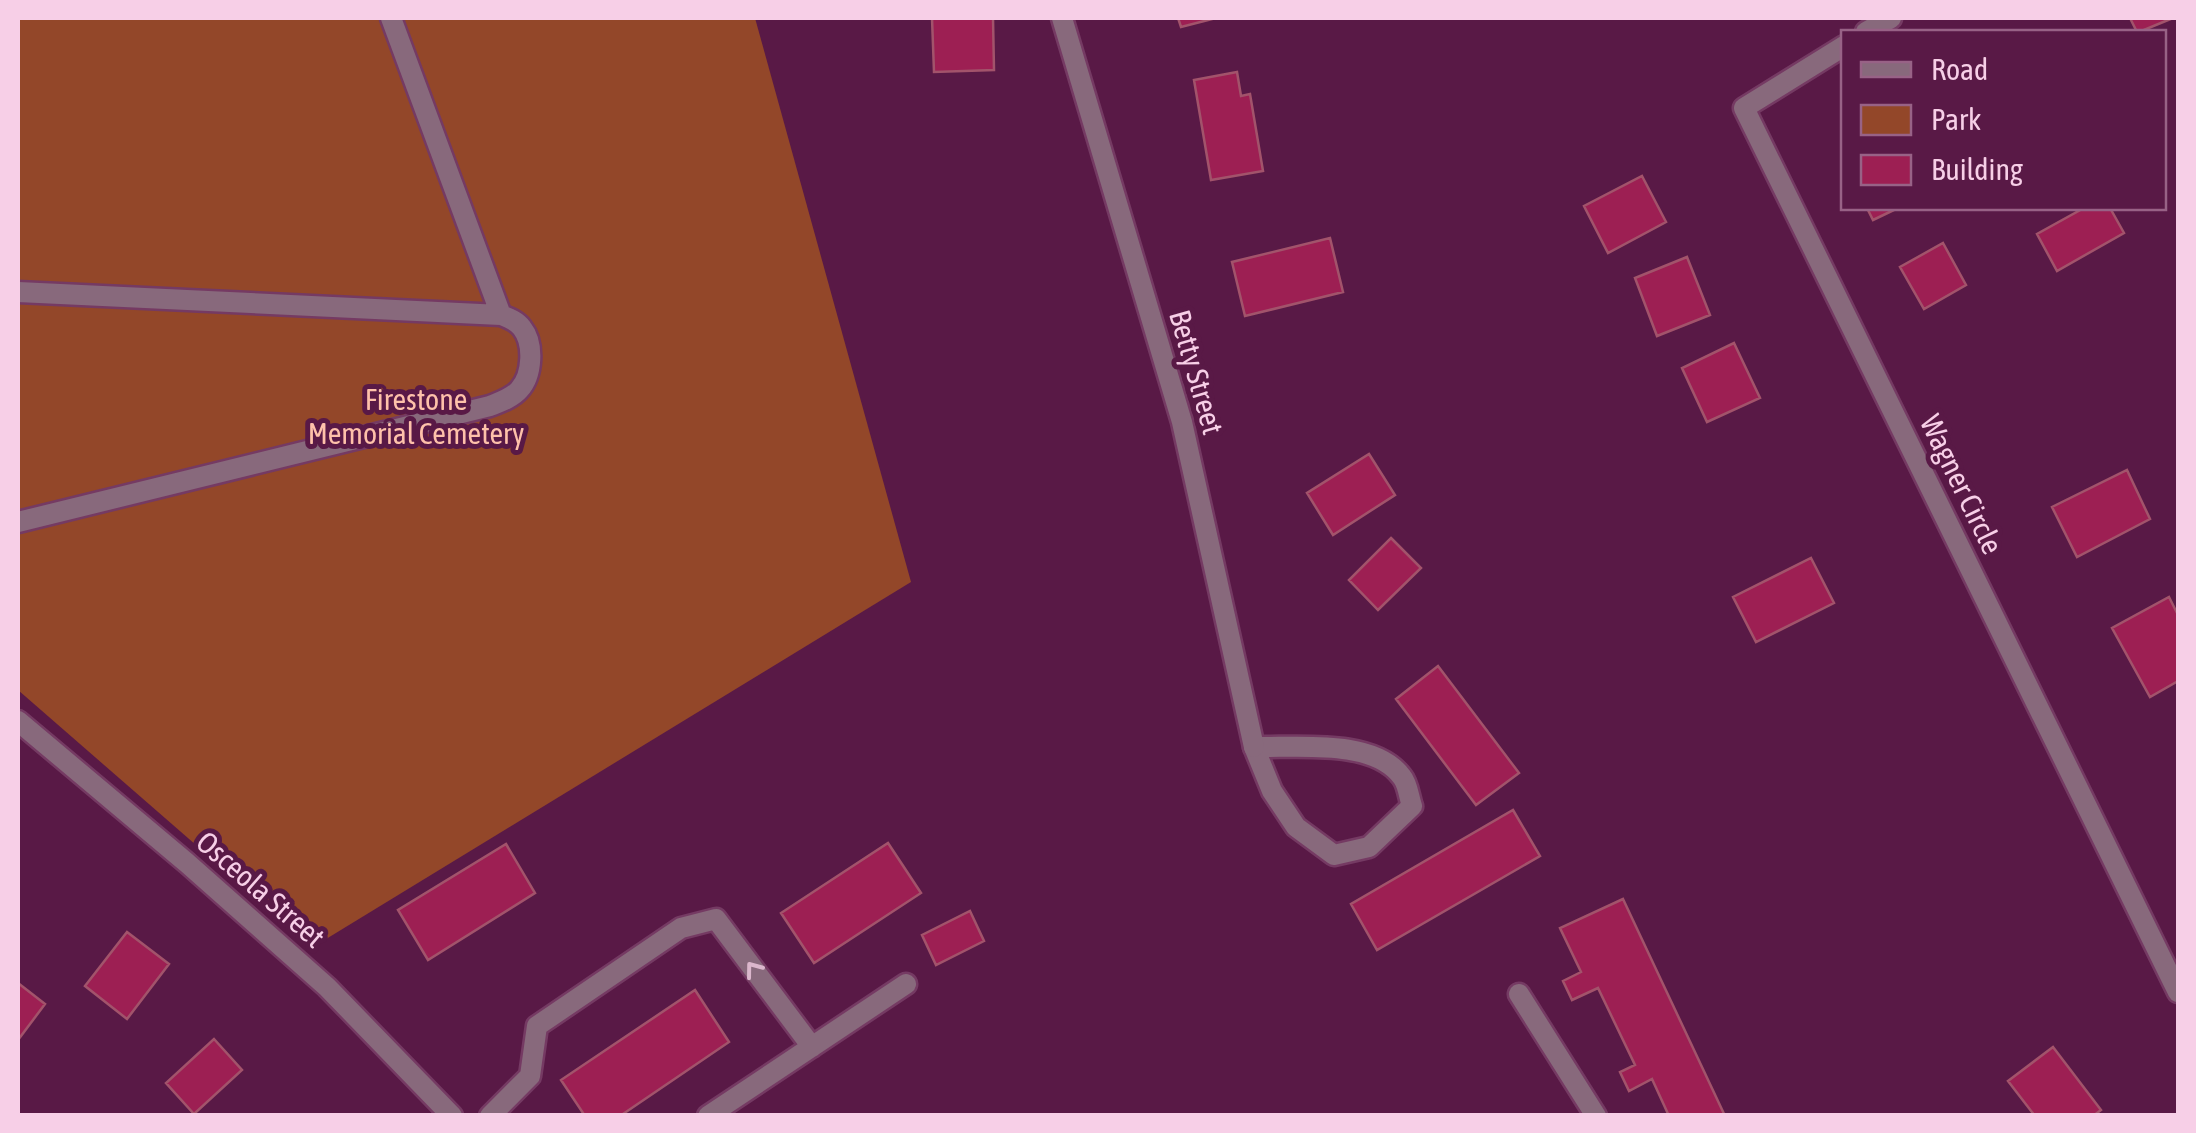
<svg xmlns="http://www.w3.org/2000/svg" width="2196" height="1133" viewBox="0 0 2196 1133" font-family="'Asap Condensed',sans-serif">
	<rect width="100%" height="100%" fill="#591946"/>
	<path fill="#934729" d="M18,18H755L911,582L313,947L18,690Z"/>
	<path fill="#9d1f53" stroke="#a2536b" stroke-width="2.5" d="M932,18H993L994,70L934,72Z
		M1178,18H1216L1181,27Z
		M2130,18H2173L2139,32H2137Z
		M1237,72L1241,96L1250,94L1263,171L1211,180L1194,80Z
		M1642,176L1666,222L1608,253L1584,206Z
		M1867,208H1898L1873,220Z
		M2084,208H2110L2124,233L2057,271L2037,234Z
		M1330,238L1343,292L1245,316L1232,262Z
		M1943,243L1966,285L1924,309L1900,267Z
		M1687,257L1710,315L1657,336L1635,278Z
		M1734,343L1760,398L1707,422L1682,368Z
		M1369,454L1395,495L1333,535L1307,493Z
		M2127,470L2150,519L2077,557L2052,507Z
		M1391,538L1421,568L1378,610L1349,580Z
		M1811,558L1834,603L1756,642L1733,597Z
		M2169,597L2178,615V681L2150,697L2112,628Z
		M1438,666L1519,773L1476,805L1396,699Z
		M1513,810L1540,856L1377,950L1351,904Z
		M888,843L921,893L814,963L781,913Z
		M506,844L535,893L428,960L398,910Z
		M1623,899L1725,1116H1669L1652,1079L1629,1091L1620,1072L1635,1065L1598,988L1572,1000L1563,981L1581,972L1560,928Z
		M970,911L984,941L936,965L922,935Z
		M127,932L169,964L127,1019L85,986Z
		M18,983L45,1004L18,1040Z
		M695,990L729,1042L620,1116H585L561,1080Z
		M214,1039L242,1070L194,1114L166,1083Z
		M2053,1047L2101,1110L2093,1116H2035L2008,1081Z"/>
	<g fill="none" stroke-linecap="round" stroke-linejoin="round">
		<g stroke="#753a63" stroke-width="25">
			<path id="lane" d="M18,292L501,315
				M18,522L490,406C500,402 512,398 519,390C533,375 534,343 522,328C517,321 509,318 501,315L391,18
				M1254,747C1296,748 1374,738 1402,777C1408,784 1409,798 1412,806L1369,847L1334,855L1296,827L1272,791Z
				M1519,994L1596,1116
				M490,1116L530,1076L537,1026L681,928L716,919L812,1047
				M708,1116L906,984"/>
		</g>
		<g stroke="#753a63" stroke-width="25">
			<path id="street" d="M1062,18L1182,422L1254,747
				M1866,32L1891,18
				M1844,46L1744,108L2178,992
				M18,721L187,863L327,987L452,1116"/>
		</g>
		<use href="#lane" stroke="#88697c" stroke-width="20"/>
		<use href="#street" stroke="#88697c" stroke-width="20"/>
	</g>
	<defs><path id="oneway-chevron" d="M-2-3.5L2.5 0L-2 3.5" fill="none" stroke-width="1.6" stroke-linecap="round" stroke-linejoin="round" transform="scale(2.5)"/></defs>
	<use stroke="#dbb6cc" href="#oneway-chevron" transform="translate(753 969) rotate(-127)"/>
	<g text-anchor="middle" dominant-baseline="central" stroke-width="10" stroke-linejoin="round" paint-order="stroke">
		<g font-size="30" fill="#f7cfe7" stroke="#591946">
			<text transform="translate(1197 372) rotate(74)">Betty Street</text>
			<text transform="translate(1962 484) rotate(64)">Wagner Circle</text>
			<text transform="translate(261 889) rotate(41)">Osceola Street</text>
		</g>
		<g font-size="30" fill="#fec1aa" stroke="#591946">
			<text x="416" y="399">Firestone<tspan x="416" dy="34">Memorial Cemetery</tspan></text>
		</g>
	</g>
	<rect width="2196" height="1133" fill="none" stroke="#f7cfe7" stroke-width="40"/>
	<rect x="1841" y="30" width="325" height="180" fill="#591946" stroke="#986286" stroke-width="2.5"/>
	<rect x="1861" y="62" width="50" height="15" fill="#88697c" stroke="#986286" stroke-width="2.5"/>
	<text x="1931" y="80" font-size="30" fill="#f7cfe7">Road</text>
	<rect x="1861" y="105" width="50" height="30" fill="#934729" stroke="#986286" stroke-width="2.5"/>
	<text x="1931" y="130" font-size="30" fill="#f7cfe7">Park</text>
	<rect x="1861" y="155" width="50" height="30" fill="#9d1f53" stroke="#986286" stroke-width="2.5"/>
	<text x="1931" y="180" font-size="30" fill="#f7cfe7">Building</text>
</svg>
